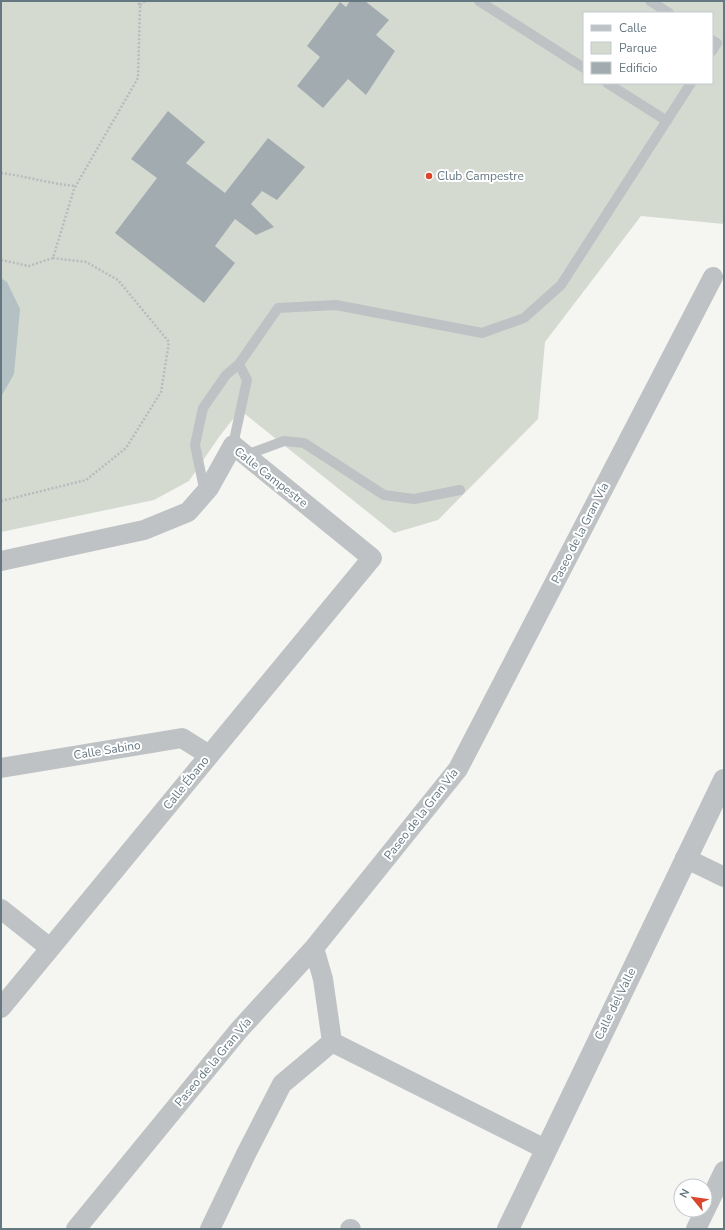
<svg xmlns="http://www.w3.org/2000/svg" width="725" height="1230" viewBox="0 0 725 1230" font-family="'Nunito Sans',sans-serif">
	<rect width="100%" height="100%" fill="#f5f5f1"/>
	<path fill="#d5dad1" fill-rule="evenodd" d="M1,1H724V224L641,216L545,342L538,419L438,520L394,533L240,410L219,437L189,481L154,500L1,532ZM584,13H712V83H584Z"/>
	<path fill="#b3c1c4" d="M1,278L7,282L20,309L14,374L1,397Z"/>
	<path fill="#a2acb0" d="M350,1H365L389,20L376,35L395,51L366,95L348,79L323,108L297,86L320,57L307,46L340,2L346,7Z
		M168,111L205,142L186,163L225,193L268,138L305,167L277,200L262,191L251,204L274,227L256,235L235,219L215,246L235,263L204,303L115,233L157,178L131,159Z"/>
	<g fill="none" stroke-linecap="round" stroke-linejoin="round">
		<path stroke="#b8bbbd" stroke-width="2.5" stroke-dasharray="2 2" stroke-linecap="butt" d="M140,5L145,1
			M1,173C26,176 50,184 76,186
			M1,260L29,266L53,258L74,189L138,78L140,5L136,1
			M1,501L86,480L126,448L161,392L169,342L118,280L86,262L53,258"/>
		<path stroke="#bec2c5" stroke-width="10" d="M479,1L584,68
			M650,1L669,13
			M712,40L717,43L712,51
			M607,83L667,121
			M233,445L247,380L239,364
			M246,455L284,441L304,443L384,495L414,499L460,490
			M205,493L195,445L203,408L226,375L239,364L278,308L336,305L482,333L524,318L561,285L691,83"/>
		<path stroke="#bec2c5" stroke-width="20" d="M1,561L144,530L188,512L209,488L233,445L372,558L1,1008
			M1,768L182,738L209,755
			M685,858L724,877
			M1,909L50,948
			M314,948L323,979L332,1042L545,1149
			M76,1229L239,1030L314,948L458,769L713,277
			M210,1229L246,1154L282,1084L332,1042
			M350,1229H351
			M696,1229L724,1171"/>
		<path stroke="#bec2c5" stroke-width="22" d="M508,1229L724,780"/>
	</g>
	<circle fill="#da452d" stroke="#fff" stroke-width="1.5" cx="429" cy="176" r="4"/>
	<g text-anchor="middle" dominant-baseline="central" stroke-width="4" stroke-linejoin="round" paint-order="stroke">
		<g font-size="12" fill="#657781" stroke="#fff" text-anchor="start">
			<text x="437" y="176">Club Campestre</text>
		</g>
		<g font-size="12" fill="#657781" stroke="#fff">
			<text transform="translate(271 477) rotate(38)">Calle Campestre</text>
			<text transform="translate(580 533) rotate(-63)">Paseo de la Gran Vía</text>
			<text transform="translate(107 750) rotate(-9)">Calle Sabino</text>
			<text transform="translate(186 783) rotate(-51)">Calle Ébano</text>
			<text transform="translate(421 814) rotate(-52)">Paseo de la Gran Vía</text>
			<text transform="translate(615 1004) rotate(-64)">Calle del Valle</text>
			<text transform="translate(213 1062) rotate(-50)">Paseo de la Gran Vía</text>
		</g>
	</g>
	<rect width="725" height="1230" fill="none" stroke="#657781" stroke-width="4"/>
	<rect x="583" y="12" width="130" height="72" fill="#ffffff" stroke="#c1c9cd"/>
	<rect x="591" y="25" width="20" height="6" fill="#bec2c5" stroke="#c1c9cd"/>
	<text x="619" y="32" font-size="12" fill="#657781">Calle</text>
	<rect x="591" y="42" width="20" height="12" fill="#d5dad1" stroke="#c1c9cd"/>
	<text x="619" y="52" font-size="12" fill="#657781">Parque</text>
	<rect x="591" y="62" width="20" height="12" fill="#a2acb0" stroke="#c1c9cd"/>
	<text x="619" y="72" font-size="12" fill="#657781">Edificio</text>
	<g transform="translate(693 1198) rotate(299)"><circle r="19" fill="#ffffff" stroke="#c1c9cd"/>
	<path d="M0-3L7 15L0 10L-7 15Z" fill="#da452d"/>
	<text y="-6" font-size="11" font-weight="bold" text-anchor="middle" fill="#657781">N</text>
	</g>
</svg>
